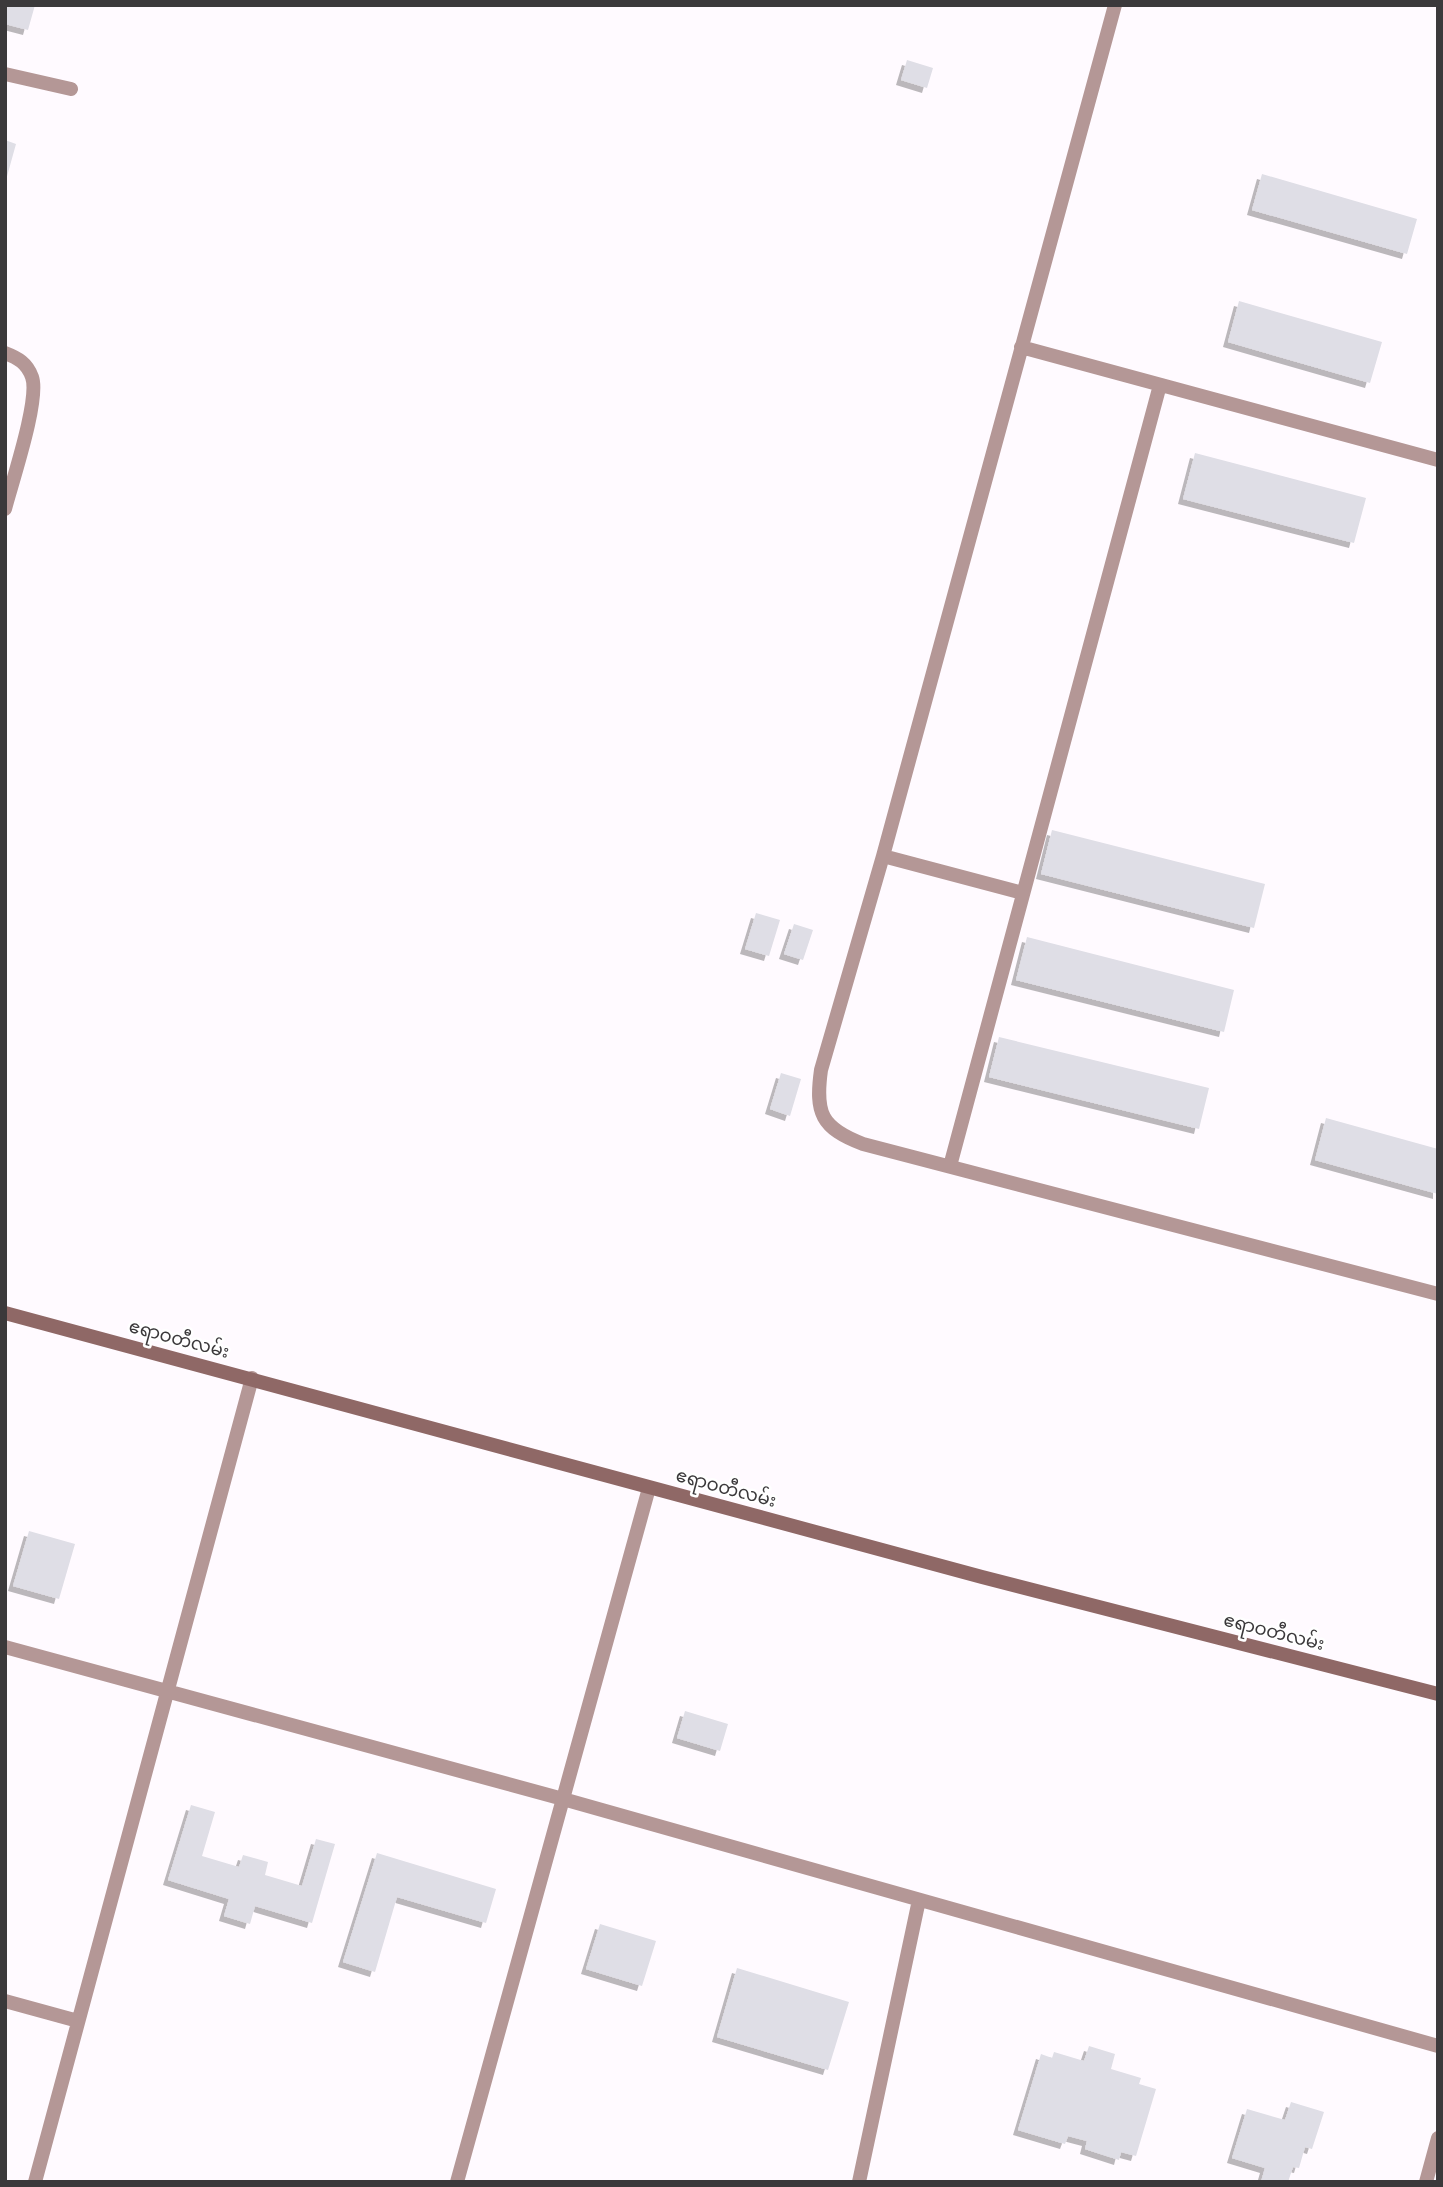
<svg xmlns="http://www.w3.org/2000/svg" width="1443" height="2187" viewBox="0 0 1443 2187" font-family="'Crimson Pro','Noto Sans Myanmar',serif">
	<defs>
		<filter id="shadow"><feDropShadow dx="-5" dy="5" stdDeviation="0" flood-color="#0004"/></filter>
	</defs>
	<rect width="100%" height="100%" fill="#fffaff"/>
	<path fill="#dfdee6" filter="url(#shadow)" d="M5,5H35L28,30L5,24Z
		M907,60L933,68L927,88L901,80Z
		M5,140L16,144L6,180H5Z
		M1262,174L1417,219L1407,254L1252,210Z
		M1239,301L1382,342L1370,383L1228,342Z
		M1195,453L1366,498L1354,543L1183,499Z
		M1052,830L1265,884L1254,928L1041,874Z
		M756,913L780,920L769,956L745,949Z
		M794,924L813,930L803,960L784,954Z
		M1027,937L1234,990L1224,1032L1016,980Z
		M999,1037L1209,1088L1199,1129L989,1077Z
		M781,1073L801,1079L790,1116L770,1109Z
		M1326,1118L1438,1149V1194L1315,1160Z
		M29,1531L75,1544L59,1599L13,1586Z
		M685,1711L728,1724L720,1751L677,1738Z
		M191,1805L215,1812L202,1856L239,1867L243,1855L268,1862L265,1875L302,1886L316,1839L335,1844L312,1923L255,1906L250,1924L224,1916L229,1899L168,1880Z
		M377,1853L496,1889L486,1923L397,1897L375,1972L343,1962Z
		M600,1924L656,1941L642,1986L586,1969Z
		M737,1968L849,2002L828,2070L717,2037Z
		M1089,2046L1115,2054L1111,2069L1141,2078L1139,2084L1156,2089L1136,2156L1121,2152L1119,2160L1085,2149L1087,2141L1068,2136L1065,2144L1018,2130L1041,2054L1052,2058L1054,2052L1084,2061Z
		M1291,2102L1324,2112L1312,2149L1305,2147L1299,2168L1293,2167L1288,2182H1261L1265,2168L1232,2158L1247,2109L1285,2120Z"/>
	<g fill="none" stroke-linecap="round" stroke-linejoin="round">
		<path stroke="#b49796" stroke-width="14" d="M1115,5L883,856L821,1070C815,1113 821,1128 863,1144L1438,1294
			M5,74L71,89
			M1021,347L1438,460
			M5,353C18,358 27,363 32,377C40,399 12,482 5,509
			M883,856L1023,893
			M950,1166L1160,385
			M5,1647L563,1799L1438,2046
			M5,2001L78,2021
			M35,2182L252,1378
			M457,2182L649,1488
			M859,2182L919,1900
			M1426,2182L1438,2138"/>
		<path stroke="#8f6866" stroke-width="14" d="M5,1313L982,1577L1438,1694"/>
	</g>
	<g text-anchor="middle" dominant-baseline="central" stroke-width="5" stroke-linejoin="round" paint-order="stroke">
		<g font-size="18" fill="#3b393b" stroke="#fff">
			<text transform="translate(179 1339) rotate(15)">ဧရာဝတီလမ်း</text>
			<text transform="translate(726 1488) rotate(15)">ဧရာဝတီလမ်း</text>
			<text transform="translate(1274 1632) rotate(14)">ဧရာဝတီလမ်း</text>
		</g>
	</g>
	<rect width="1443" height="2187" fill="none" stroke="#3b393b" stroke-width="14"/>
</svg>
